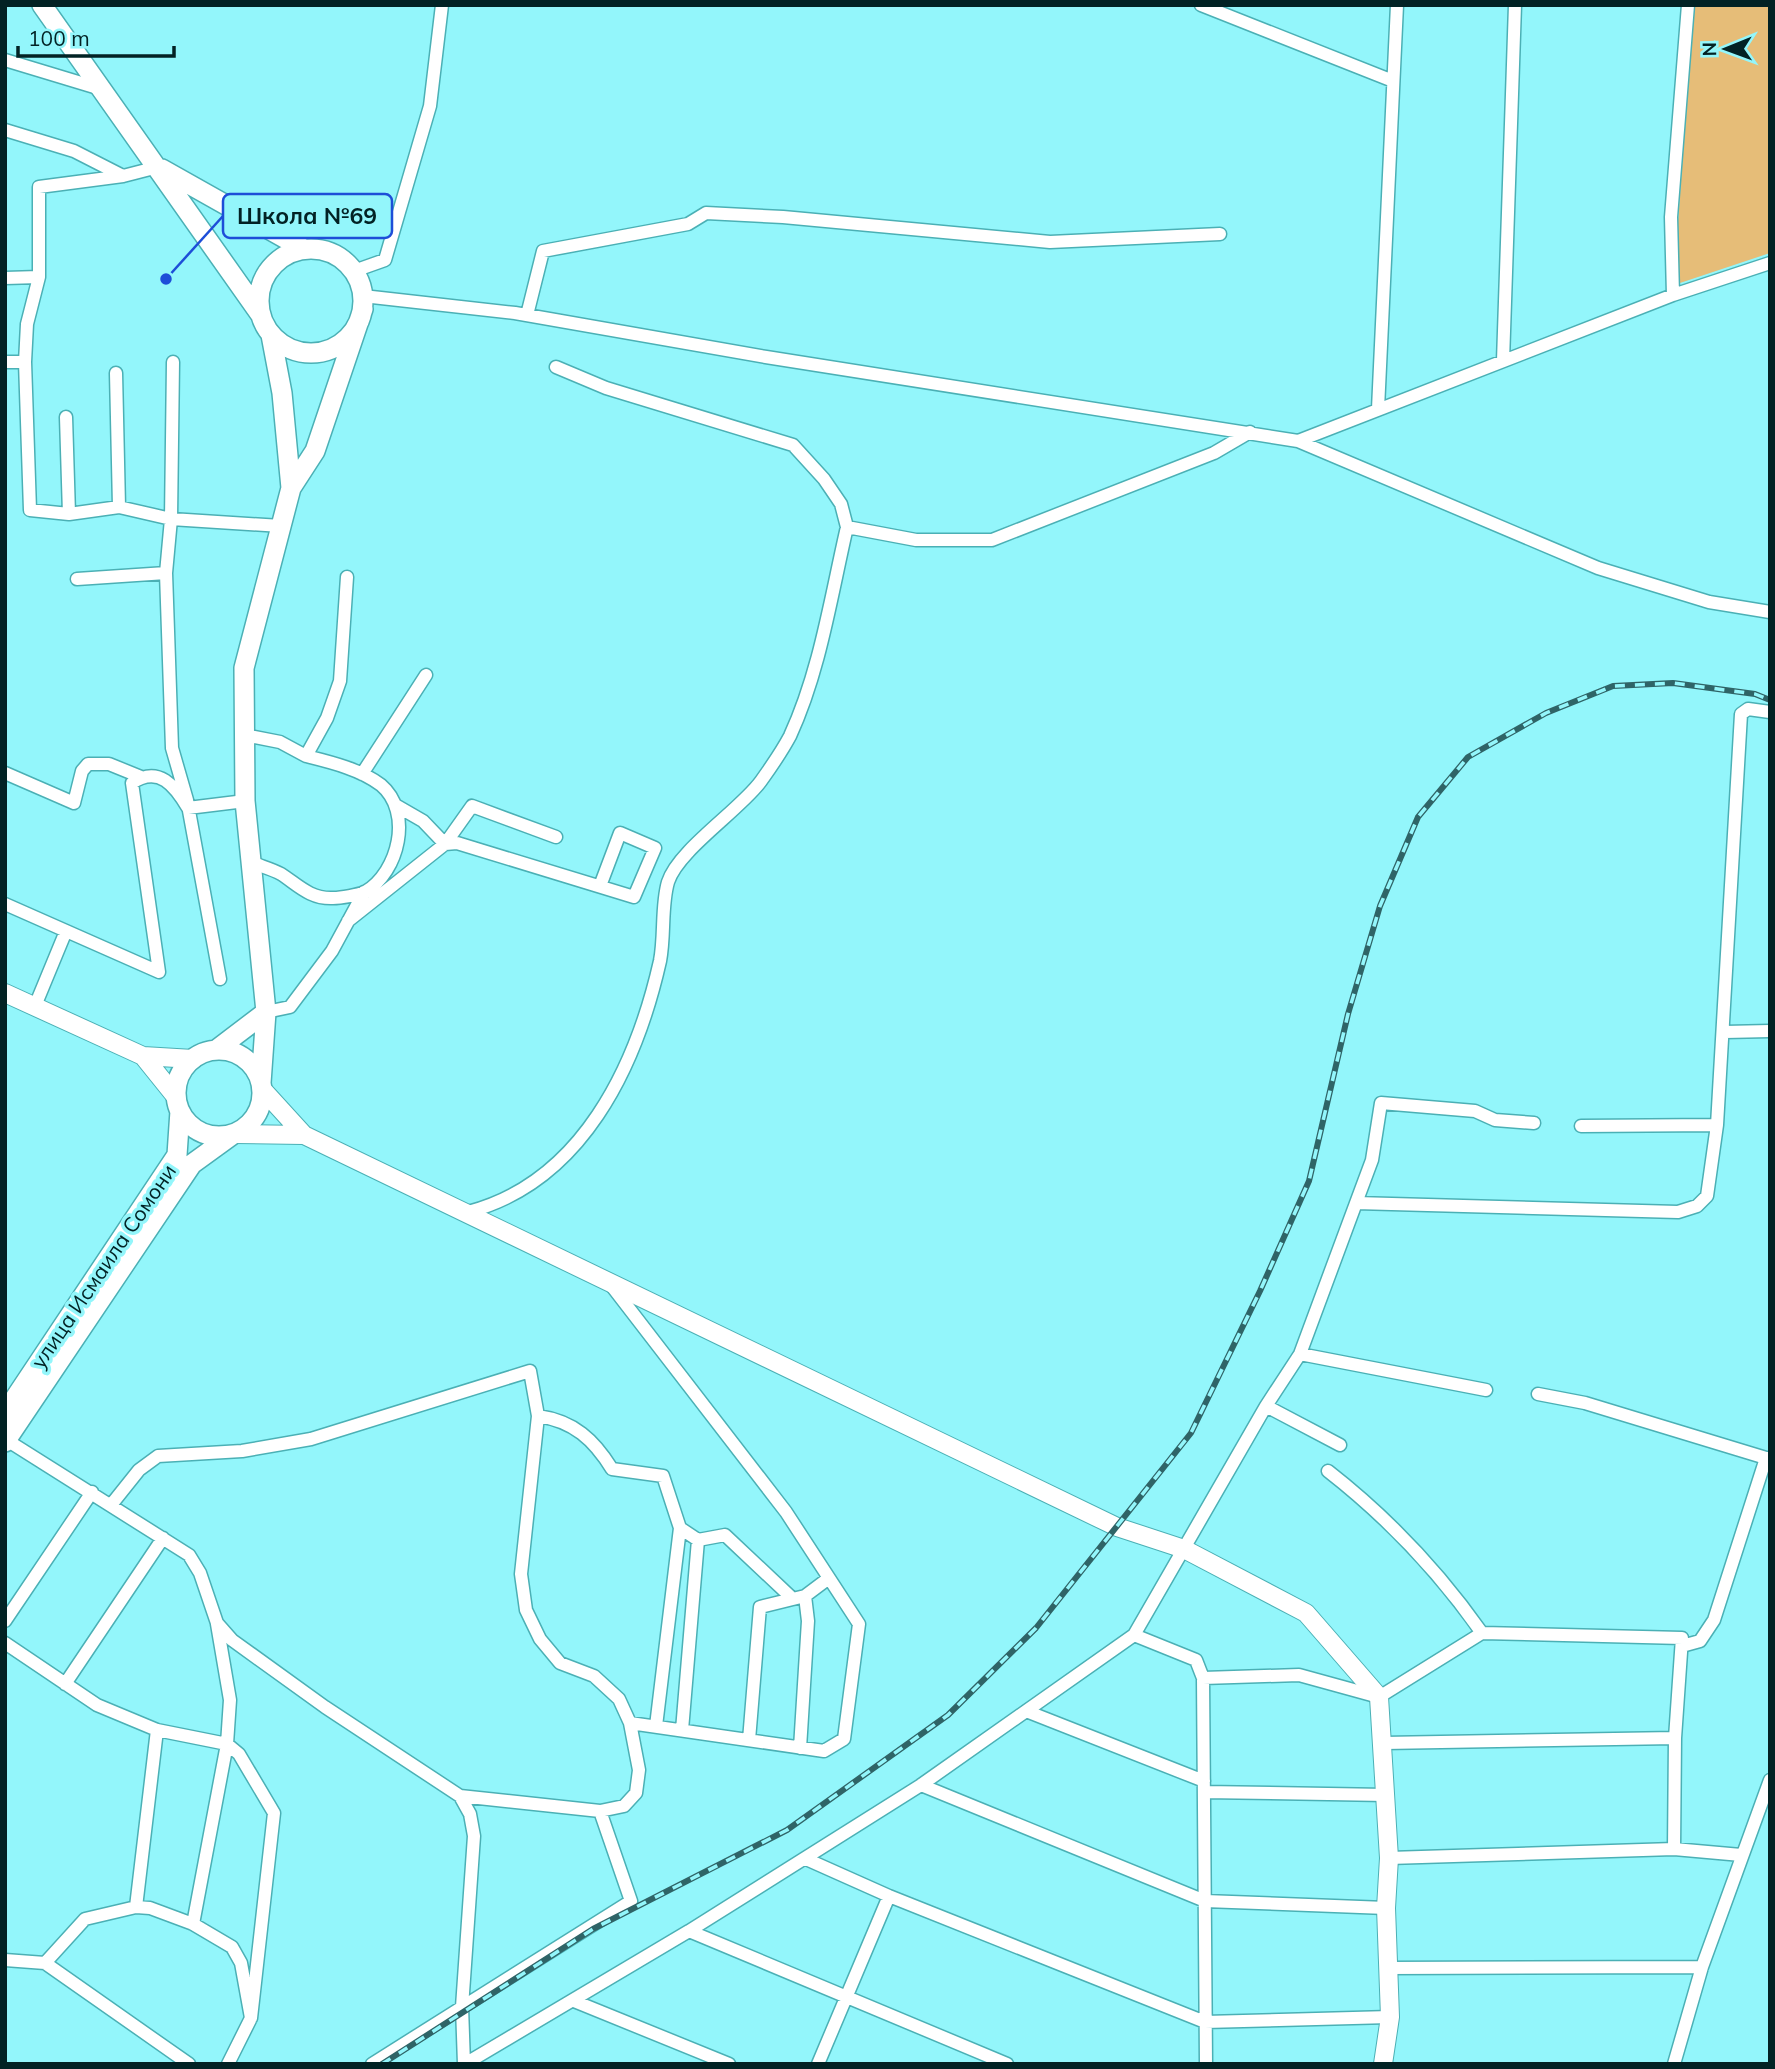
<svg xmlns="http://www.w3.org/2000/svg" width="1775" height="2069" viewBox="0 0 1775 2069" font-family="Mulish,sans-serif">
	<rect width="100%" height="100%" fill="#93f6fb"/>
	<path fill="#e6bd78" d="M1693,5H1770V253L1677,284L1678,223Z"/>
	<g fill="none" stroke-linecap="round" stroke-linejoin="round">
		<g stroke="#4bb0b5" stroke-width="15">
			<path id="street" d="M1201,5L1393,81
				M5,60L101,89
				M5,130L74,151L123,176
				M354,271L385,260L430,106L442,5
				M5,278L39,277
				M1673,295L1671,217L1688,5
				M363,296L515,313L766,357L1298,441L1598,568L1709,602L1770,612
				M527,315L543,251L688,224L706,213L783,217L1050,242L1220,234
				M1503,361L1515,5
				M5,362H25L27,324L39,277V187L123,176L158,167
				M25,362L30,510L69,514
				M173,362L171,519L281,526
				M556,367L606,388L793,445L824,479L841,504L847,527
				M1378,409L1397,5
				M66,417L69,514L119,507
				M1298,441L1673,295L1770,263
				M166,573L172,748L187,800L220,979
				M77,579L166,573L171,519L119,507L116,373
				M244,735L280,742L306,756L327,718L340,681L347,577
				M5,773L74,803L82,771L88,764H109L141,777
				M362,774L426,675
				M397,806L423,821L445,844L472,806L556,837
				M251,862C260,866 272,869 281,874C298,885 310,899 333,898C341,898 358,895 365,892C399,872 413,812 381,785C360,769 330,762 306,756
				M5,904L159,972L132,783C159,765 175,786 188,808L245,801
				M348,921L445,844L457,843L634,897L655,848L620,833L600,886
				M35,1006L66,931
				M266,1012L290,1007L332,951L364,892
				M1725,1032L1770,1031
				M1581,1126L1717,1125
				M1356,1203L1372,1160L1381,1103L1475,1111L1495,1120L1534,1123
				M468,1212C582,1182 636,1067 660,961C665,935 661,906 668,882C678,850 741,809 761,781C771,767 782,751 790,736C820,671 831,596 847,527L916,540H992L1214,453L1250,432
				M611,1285L786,1512L859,1624L844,1739L824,1751L630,1723
				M1300,1354L1356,1203L1678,1212L1697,1206L1707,1196L1717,1125L1741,714L1748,709L1770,712
				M1538,1394L1585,1403L1766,1458
				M1266,1406L1300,1354L1486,1390
				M538,1416C574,1421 594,1440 612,1469L663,1476L680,1528L698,1540L725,1535L793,1599
				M5,1439L189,1555L200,1573L217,1623L232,1640L325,1707L460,1796L470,1814L474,1836L462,2007L464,2064
				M1328,1471C1387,1517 1439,1572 1482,1633
				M111,1505L139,1470L158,1456L242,1451L311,1439L530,1371L538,1416L521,1574L526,1610L540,1639L560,1663L594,1676L619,1699L630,1723L639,1770L636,1793L624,1806L600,1811L460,1796
				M5,1621L92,1492
				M1134,1635L1196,1660L1203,1678L1206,2064
				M5,1643L97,1705L157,1730L227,1744L239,1754L274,1813L251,2018
				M1682,1646L1700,1641L1714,1620L1766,1458H1770
				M1203,1678L1299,1675L1379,1697L1482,1633L1682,1638L1675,1738L1674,1849
				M65,1684L163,1538
				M1026,1711L1204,1781
				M656,1726L680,1528
				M682,1730L698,1540
				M749,1740L760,1607L805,1596L829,1578
				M1384,1743L1675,1738
				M800,1748L808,1621L805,1596
				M921,1785L1205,1901L1386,1908
				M1204,1792L1386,1795
				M1389,1858L1674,1849L1741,1855
				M806,1859L889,1896L1205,2022L1390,2017
				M136,1907L157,1730
				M193,1924L227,1744L230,1700L217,1624
				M689,1931L1007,2064
				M5,1960L45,1963L189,2064
				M45,1963L85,1919L136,1907L150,1908L193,1924L232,1947L241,1963L251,2018L228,2064
				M1387,1968L1702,1967
				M574,2001L729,2064
				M372,2064L631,1901L600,1811
				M465,2064L689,1931L921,1785L1134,1635L1266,1406L1340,1445
				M818,2064L889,1896
				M1674,2064L1702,1967L1770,1780"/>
		</g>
		<g stroke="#4bb0b5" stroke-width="20">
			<path id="secondary" d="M5,993L143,1056L193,1059
				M143,1056L176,1097
				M263,1090L304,1135
				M235,1134L304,1135L1117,1527L1184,1549L1306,1613L1379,1697L1389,1858L1386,1908L1390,2017L1383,2064"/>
		</g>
		<g stroke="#4bb0b5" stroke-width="22">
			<path id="primary" d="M42,5L260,314
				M162,169L304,249
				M259 301a52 52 0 1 1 104 0a52 52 0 1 1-104 0Z
				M271,335L282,393L291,488
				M176 1093a43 43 0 1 1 86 0a43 43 0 1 1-86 0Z
				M216,1050L266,1012
				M261,1083L266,1012L245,801L244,668L291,488L315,451L363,309
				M5,1413L177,1155L180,1111
				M5,1442L192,1164L232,1135"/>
		</g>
		<use href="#street" stroke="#fff" stroke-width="12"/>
		<use href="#secondary" stroke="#fff" stroke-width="18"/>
		<use href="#primary" stroke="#fff" stroke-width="19"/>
		<g stroke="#2f6467" stroke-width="6">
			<path id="rail" d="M382,2064L593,1929L787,1830L948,1715L1036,1628L1191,1433L1260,1291L1309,1181L1348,1014L1380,906L1418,817L1468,757L1546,713L1613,686L1673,683L1755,694L1770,700"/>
		</g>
		<use href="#rail" stroke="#93f6fb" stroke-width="3.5" stroke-dasharray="10" stroke-linecap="butt"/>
	</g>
	<g text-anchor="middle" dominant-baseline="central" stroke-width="7" stroke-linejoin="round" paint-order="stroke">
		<g font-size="21" fill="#022224" stroke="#93f6fb">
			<text transform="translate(103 1266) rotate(-56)">улица Исмаила Сомони</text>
		</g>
	</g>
	<path fill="none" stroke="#1d4ed8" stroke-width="2.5" d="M166 279L223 216"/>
	<circle fill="#1d4ed8" stroke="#93f6fb" stroke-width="2.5" cx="166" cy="279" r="7"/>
	<rect fill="#93f6fb" stroke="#1d4ed8" stroke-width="2.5" x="223" y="194" width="169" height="44" rx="7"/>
	<g font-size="23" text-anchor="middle" font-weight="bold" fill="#022224">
		<text x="307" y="224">Школа №69</text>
	</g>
	<rect width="1775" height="2069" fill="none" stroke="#022224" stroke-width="14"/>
	<g transform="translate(1726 49) rotate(269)" stroke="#93f6fb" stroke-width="5" paint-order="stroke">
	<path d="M0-5L12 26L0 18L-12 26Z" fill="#022224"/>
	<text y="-10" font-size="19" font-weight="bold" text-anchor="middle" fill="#022224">N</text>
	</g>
	<path d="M18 46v10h156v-10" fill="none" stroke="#022224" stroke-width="3.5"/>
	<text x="28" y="46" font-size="21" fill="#022224" stroke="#93f6fb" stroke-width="5" paint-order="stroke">100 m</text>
</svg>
